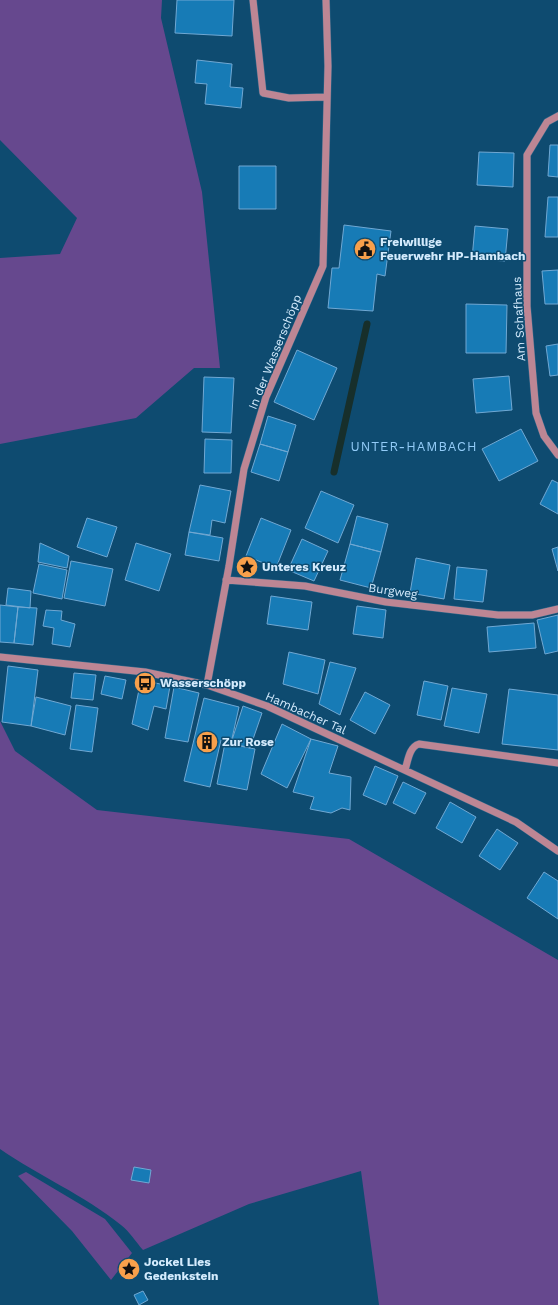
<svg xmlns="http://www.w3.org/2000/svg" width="558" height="1305" viewBox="0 0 558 1305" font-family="'Work Sans',sans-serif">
	<rect width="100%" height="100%" fill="#0e4b70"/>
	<path fill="#66488e" d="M0,0H162L161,18L202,192L220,368H194L136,418L0,444V258L60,254L77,218L0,140Z
		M0,721L15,751L97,810L349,839L558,960V1305H379L361,1171L249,1204L143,1250C136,1242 129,1231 121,1225C84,1195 39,1176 0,1149Z
		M26,1172L105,1219L132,1253L111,1280L72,1231L18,1176Z"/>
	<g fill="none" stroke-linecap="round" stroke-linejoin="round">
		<path stroke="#172f2b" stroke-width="7" d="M334,472L367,324"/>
	</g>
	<path fill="#177bb6" stroke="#70a8d3" d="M177,0H234L232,36L175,33Z
		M197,60L232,64L230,87L243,88L241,108L205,104L207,84L195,83Z
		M550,145H558V177L548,176Z
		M479,152L514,153L513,187L477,185Z
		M239,166H276V209H239Z
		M548,197H558V237H545Z
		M344,225L391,231L385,276L377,274L373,311L328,308L332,268H339Z
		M475,226L508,229L505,261L472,259Z
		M558,270V304H545L542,271Z
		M466,304L507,305L506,353H466Z
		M558,344V375L550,376L546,346Z
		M297,350L337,368L314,420L274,402Z
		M509,376L512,410L476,413L473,379Z
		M204,377L234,378L231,433L202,432Z
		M268,416L296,425L288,452L260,444Z
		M521,429L538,461L499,481L482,449Z
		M205,439L232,440L231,473H204Z
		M260,444L288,452L279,481L251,472Z
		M552,480L558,483V514L540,504Z
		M200,485L231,491L225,523L212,520L210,535L189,532Z
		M321,491L354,505L338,543L305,528Z
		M357,516L388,524L381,552L350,544Z
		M87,518L117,527L107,557L77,547Z
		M261,518L291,530L276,568L246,556Z
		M189,532L223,538L219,561L185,555Z
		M302,539L328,551L314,581L288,570Z
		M40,543L69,556L67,568L38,562Z
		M136,543L171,554L159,591L125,580Z
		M350,544L381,552L371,588L340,580Z
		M558,547V571L552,549Z
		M416,558L450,565L444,599L410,593Z
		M71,561L113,569L105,606L64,598Z
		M39,564L67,570L62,599L33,593Z
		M457,567L487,570L483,602L454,599Z
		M8,588L31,591L30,608L6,605Z
		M271,596L312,602L308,630L267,624Z
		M0,605L18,607L14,643L0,642Z
		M357,606L386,610L383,638L353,634Z
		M18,607L37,608L33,645L14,643Z
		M46,610L62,611L61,620L75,624L70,647L52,644L54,628L43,626Z
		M558,615V651L545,654L537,620Z
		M534,623L536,648L489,652L487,627Z
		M289,652L325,660L318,694L283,684Z
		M330,662L356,668L340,715L319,704Z
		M8,666L38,670L31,726L2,722Z
		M74,673L96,675L93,700L71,698Z
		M105,676L126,680L122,699L101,694Z
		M141,680L170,686L166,709L154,706L148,730L132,724Z
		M424,681L448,686L441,720L417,715Z
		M174,687L199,693L188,742L165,738Z
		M452,688L487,694L479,733L444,726Z
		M509,689L558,695V750L502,744Z
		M365,692L390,705L375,734L350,720Z
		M36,697L71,706L65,735L31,726Z
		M204,698L239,707L231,743L221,740L210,787L184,781Z
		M76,705L98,708L92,752L70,749Z
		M243,706L262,713L250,748L231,743Z
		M282,724L311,739L287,788L261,774Z
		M311,739L338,746L329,773L351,777L350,810L342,808L331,813L310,809L314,797L293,792Z
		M225,743L255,749L247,790L217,784Z
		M375,766L398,776L386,805L363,795Z
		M403,782L426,793L415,814L393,803Z
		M450,802L476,817L462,843L436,828Z
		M497,829L518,843L500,870L479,856Z
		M544,872L558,881V919L527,898Z
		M134,1167L151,1170L149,1183L131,1180Z
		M143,1291L148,1300L139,1305L134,1295Z"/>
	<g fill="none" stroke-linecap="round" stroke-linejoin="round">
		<g stroke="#326889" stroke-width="8">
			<path id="minor" d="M253,0L263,93L289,98L326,97
				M558,116L547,122L527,155V306L536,413L544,436L558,455
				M226,580L305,586L386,602L498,615H532L558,609
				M0,657L145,672L207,685L267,706L516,822L558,851
				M207,685L229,566L244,469L266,397L323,266L328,66L326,0
				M405,770C408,761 409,747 419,744L558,763"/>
		</g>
		<use href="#minor" stroke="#bd8694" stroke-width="7"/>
	</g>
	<defs>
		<g id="civic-disc" transform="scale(1.15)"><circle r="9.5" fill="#f8a04b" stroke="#0e4b70"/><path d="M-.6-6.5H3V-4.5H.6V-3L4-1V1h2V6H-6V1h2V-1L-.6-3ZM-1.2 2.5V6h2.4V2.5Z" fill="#111"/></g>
		<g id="sight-disc" transform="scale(1.15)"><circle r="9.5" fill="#f8a04b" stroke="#0e4b70"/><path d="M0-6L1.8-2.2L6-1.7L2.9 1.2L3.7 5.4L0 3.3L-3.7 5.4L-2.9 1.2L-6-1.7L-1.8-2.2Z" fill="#111"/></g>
		<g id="bus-disc" transform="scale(1.15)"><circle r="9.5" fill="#f8a04b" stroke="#0e4b70"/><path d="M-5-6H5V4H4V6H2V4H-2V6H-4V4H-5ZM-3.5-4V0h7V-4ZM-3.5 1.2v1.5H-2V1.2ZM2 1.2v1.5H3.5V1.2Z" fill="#111"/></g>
		<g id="building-disc" transform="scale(1.15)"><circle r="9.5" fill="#f8a04b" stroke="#0e4b70"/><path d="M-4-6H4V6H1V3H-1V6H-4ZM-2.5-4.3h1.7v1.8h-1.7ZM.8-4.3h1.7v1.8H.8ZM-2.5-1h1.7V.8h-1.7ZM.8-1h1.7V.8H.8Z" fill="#111"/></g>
	</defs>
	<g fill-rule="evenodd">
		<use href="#civic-disc" x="365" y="249"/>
		<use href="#sight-disc" x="247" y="567"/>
		<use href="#bus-disc" x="145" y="683"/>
		<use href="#building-disc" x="207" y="742"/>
		<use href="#sight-disc" x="129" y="1269"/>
	</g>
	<g text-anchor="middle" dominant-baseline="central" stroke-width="3" stroke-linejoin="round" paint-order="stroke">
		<g font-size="12" font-weight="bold" fill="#d4ebfd" stroke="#0e4b70" text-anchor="start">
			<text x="380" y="242">Freiwillige<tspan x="380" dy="14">Feuerwehr HP-Hambach</tspan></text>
			<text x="262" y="567">Unteres Kreuz</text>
			<text x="160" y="683">Wasserschöpp</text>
			<text x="222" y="742">Zur Rose</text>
			<text x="144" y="1262">Jockel Lies<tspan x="144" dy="14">Gedenkstein</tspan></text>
		</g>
		<g font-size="12" fill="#d4ebfd" stroke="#0e4b70">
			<text transform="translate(519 319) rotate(-93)">Am Schafhaus</text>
			<text transform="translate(275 352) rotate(-68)">In der Wasserschöpp</text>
			<text transform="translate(393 591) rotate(8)">Burgweg</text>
			<text transform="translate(306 713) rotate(24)">Hambacher Tal</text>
		</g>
		<g font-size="13" letter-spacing="1" fill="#93ccf8" stroke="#0e4b70">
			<text x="414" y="446">UNTER-HAMBACH</text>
		</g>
	</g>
</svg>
